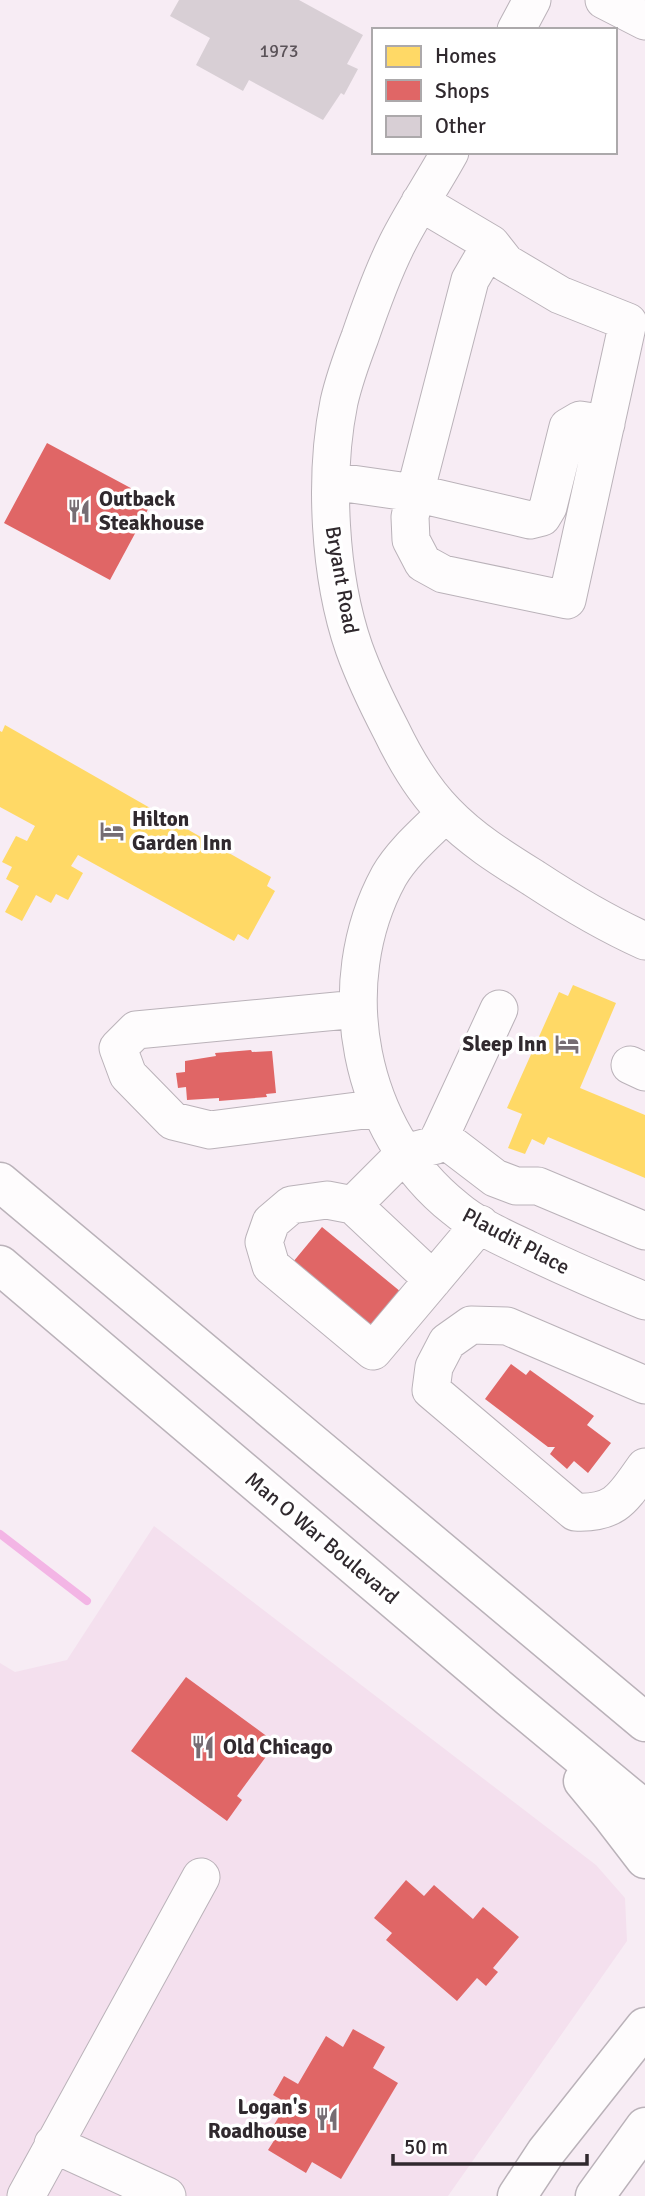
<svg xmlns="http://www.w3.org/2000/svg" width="645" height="2196" viewBox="0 0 645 2196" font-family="Signika,sans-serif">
	<rect width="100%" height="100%" fill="#f7ecf4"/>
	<path fill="#f4e0ee" d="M154,1526L596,1865L625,1898L627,1941L448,2196H0V1663L15,1672L67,1660Z"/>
	<path fill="#ffd966" d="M5,725L271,877L267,886L275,891L248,940L238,934L234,941L78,855L71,866L83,873L68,900L56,894L51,903L36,895L22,921L5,912L19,886L6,879L12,867L2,862L16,836L27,841L35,826L0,807V731L2,732Z
		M573,985L616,1003L580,1088L645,1115V1178L548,1137L544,1145L532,1139L525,1154L508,1148L522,1114L507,1108L559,992L568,996Z"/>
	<path fill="#e06666" d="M47,443L153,500L110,580L4,523Z
		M251,1050L252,1052L272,1051L276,1093L266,1094L267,1097L219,1101V1098L187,1100L186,1087L178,1088L176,1073L185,1072V1061L216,1056L215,1053Z
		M322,1227L401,1292L372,1327L293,1262Z
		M511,1364L526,1375L530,1370L594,1416L587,1425L611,1443L588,1473L574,1461L567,1469L550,1454L555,1447H548L485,1399Z
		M186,1677L276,1743L237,1796L242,1800L227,1821L131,1751Z
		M406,1880L424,1896L434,1885L473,1919L483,1907L519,1937L493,1968L498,1972L486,1986L477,1978L457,2001L386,1940L392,1933L374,1918Z
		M353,2029L385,2047L373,2068L398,2083L341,2179L312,2162L306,2173L268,2150L275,2139L268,2135L287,2103L273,2095L284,2076L298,2084L326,2036L343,2047Z"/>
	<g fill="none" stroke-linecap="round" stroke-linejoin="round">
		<path stroke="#f3b5e5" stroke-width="8" d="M0,1534L87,1601"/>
	</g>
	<path fill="#d8cfd5" d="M179,0H299L363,35L347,64L358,69L344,95L341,93L323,120L249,80L243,91L196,65L210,38L170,16Z"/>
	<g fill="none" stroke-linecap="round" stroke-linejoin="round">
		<g stroke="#bab2b9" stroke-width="39">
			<path id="minor" d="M604,0L645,21
				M516,30L532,0
				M450,152C433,183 413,212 397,244C382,274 371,305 360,337C352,358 344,380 339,402C324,476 329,576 354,648C364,676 377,703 391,730C405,759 423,790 446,813C472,840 503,859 535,879C570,902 607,924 645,941
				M491,244L470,280L415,493L530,520L542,517L548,507L568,427L580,420L606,424
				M331,481L415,493L410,517L411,540L423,563L443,574L567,600L628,322L560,295L506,263L491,244L420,202
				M446,813C426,833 403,852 389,876C330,984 358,1131 455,1208C476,1226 504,1238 529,1250C567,1268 606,1285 645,1301
				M358,1009L136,1030L118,1048L128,1075L173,1121L210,1130L380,1108
				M630,1065L645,1072
				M440,1136L495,1178L516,1186H538L645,1231
				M353,1205L405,1153L436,1145L499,1009
				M433,1280L353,1205L327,1200L291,1205L271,1222L264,1242L271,1266L373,1351L480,1224
				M645,1385L507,1326L471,1325L447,1342L434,1367L431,1390L575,1512C616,1514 623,1498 645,1467
				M53,2144L167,2196
				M26,2196L201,1877"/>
		</g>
		<g stroke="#bab2b9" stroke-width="41">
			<path id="major" d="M0,1182L645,1722
				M0,1265L510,1698L645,1810
				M583,1781L612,1816L645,1859
				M517,2196L546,2152L645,2027
				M595,2196L645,2127"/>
		</g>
		<use href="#minor" stroke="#fefcfd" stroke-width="37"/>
		<use href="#major" stroke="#fefcfd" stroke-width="38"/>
	</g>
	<defs>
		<g id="restaurant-bare" transform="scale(1.89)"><path d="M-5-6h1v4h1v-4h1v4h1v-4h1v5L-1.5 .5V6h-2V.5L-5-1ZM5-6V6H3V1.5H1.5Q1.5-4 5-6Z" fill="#766d73" stroke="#fff" stroke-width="2.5" paint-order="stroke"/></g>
		<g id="hotel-bare" transform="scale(1.89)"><path d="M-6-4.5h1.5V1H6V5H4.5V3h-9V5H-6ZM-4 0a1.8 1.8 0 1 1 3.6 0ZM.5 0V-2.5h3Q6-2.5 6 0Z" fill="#766d73" stroke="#fff" stroke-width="2.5" paint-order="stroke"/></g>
	</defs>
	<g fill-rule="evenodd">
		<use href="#restaurant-bare" x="79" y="511"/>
		<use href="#hotel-bare" x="112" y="831"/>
		<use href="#hotel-bare" x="567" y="1044"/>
		<use href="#restaurant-bare" x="203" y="1747"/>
		<use href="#restaurant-bare" x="327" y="2119"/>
	</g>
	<g text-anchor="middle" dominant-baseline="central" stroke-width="7" stroke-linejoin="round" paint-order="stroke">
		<g font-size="18" fill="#5a5258">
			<text x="279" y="51">1973</text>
		</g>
		<g font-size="21" font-weight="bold" fill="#30292e" stroke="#fff" text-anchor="start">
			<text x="99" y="499">Outback<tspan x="99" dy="24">Steakhouse</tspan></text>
			<text x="132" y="819">Hilton<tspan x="132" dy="24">Garden Inn</tspan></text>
			<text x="547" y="1044" text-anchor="end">Sleep Inn</text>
			<text x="223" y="1747">Old Chicago</text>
			<text x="307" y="2107" text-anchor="end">Logan's<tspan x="307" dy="24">Roadhouse</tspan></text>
		</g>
		<g font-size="21" fill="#30292e" stroke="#fff">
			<text transform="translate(342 580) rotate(80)">Bryant Road</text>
			<text transform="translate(516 1241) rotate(28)">Plaudit Place</text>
			<text transform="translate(322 1538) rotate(40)">Man O War Boulevard</text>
		</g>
	</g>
	<rect x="372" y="28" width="245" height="126" fill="#ffffff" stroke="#aca9ab" stroke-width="2"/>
	<rect x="386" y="46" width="35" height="21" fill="#ffd966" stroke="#aca9ab" stroke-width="2"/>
	<text x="435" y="63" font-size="21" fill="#30292e">Homes</text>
	<rect x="386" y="80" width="35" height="21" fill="#e06666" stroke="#aca9ab" stroke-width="2"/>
	<text x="435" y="98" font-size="21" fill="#30292e">Shops</text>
	<rect x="386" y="116" width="35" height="21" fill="#d8cfd5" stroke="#aca9ab" stroke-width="2"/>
	<text x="435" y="133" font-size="21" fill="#30292e">Other</text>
	<path d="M393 2154v10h194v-10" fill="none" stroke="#30292e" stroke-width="3.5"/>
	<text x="404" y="2154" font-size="21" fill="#30292e" stroke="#ffffff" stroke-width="5" paint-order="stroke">50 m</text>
</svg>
